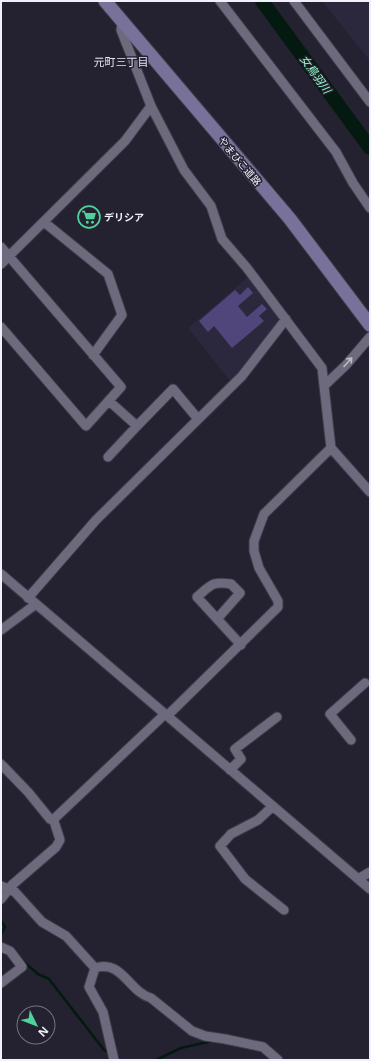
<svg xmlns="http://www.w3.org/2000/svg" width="371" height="1061" viewBox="0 0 371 1061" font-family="'Noto Sans','Noto Sans JP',sans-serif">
	<rect width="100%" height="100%" fill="#242130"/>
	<path fill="#2b283d" d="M322,1H370V61Z
		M249,276L281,320L248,362L230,381L188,328Z"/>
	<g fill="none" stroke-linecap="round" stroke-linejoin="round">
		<path stroke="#04190f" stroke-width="2.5" d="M1,921L5,927L1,934
			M24,962L38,974L49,979L104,1050L110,1053
			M238,1046L257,1050
			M156,1060L181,1048L212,1041"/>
		<path stroke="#04190f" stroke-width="14" d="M262,1L370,148"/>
	</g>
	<path fill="#50467b" d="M248,287L253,293L238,306L247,317L262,304L267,309L259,316L264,321L232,348L214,326L208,332L199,321L235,290L240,295Z"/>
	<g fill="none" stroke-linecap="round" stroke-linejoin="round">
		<g stroke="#3f3d4a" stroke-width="11">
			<path id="street" d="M220,1L336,152L353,183L370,208
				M294,1L370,102
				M122,21L121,30L151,106L184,170L211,206L222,239L247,268L322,368L331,448L370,492
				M44,222L108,274L122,315L93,355
				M1,247L121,387L86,426L1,327
				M1,264L125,141L151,106
				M325,385L346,365L370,337
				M137,426L173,389L198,419
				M108,457L137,426L109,401
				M1,574L370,889
				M28,598L96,520L242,376L286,319
				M217,619L240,593L231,584C212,581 211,585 197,597L241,645
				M1,630L36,604
				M167,716L278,607V601L259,568L254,551V541L264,514L331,448
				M351,740L330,714L365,683
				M1,764L28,792L50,819L54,821L60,840L56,847L12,885L1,899
				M230,770L241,759L235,749L277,717
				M273,806L258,820L231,834L220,846L245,879L284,910
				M54,821L55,818L165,714
				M358,879L370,872
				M1,886L15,892L42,922L66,936L95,968
				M1,947L10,951L22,967L1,983
				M95,968C122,959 129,992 151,998L192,1031L205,1036L225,1039L263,1047L278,1060
				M95,968L89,987L103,1012L114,1060"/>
		</g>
		<g stroke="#3f3d4a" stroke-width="15">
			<path id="secondary" d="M105,1L290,219L370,325"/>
		</g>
		<use href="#street" stroke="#6c6a7c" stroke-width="9"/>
		<use href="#secondary" stroke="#78719a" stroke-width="13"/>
	</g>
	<defs><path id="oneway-shaft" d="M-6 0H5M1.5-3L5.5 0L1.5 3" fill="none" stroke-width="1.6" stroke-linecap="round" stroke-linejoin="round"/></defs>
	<use stroke="#bcbac8" href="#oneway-shaft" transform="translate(348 362) rotate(-48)"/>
	<defs>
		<g id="supermarket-ring" transform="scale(1.15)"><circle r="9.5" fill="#242130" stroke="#4dd39a" stroke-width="1.5"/><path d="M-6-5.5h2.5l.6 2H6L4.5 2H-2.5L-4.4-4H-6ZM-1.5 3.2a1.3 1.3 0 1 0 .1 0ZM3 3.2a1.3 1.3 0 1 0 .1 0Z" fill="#4dd39a"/></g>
	</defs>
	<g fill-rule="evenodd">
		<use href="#supermarket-ring" x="89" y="217"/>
	</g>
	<g text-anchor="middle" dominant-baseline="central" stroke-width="3" stroke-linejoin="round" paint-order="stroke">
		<g font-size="10" fill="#f1f0fb" stroke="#242130">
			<text transform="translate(240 161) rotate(50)">やまびこ道路</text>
		</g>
		<g font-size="10" font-weight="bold" fill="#f1f0fb" stroke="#242130" text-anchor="start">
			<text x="104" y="217">デリシア</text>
		</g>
		<g font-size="11" fill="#e4e1f6" stroke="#242130">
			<text x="121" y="61">元町三丁目</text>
		</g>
		<g font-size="11" font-style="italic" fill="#98fccb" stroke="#242130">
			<text transform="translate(316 74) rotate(54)">女鳥羽川</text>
		</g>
	</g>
	<rect width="371" height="1061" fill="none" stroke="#f1f0fb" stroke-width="4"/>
	<g transform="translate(36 1025) rotate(133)"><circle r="19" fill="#242130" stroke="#767481"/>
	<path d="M0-3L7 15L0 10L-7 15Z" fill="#4dd39a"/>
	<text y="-6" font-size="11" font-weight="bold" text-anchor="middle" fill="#f1f0fb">N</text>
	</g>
</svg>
